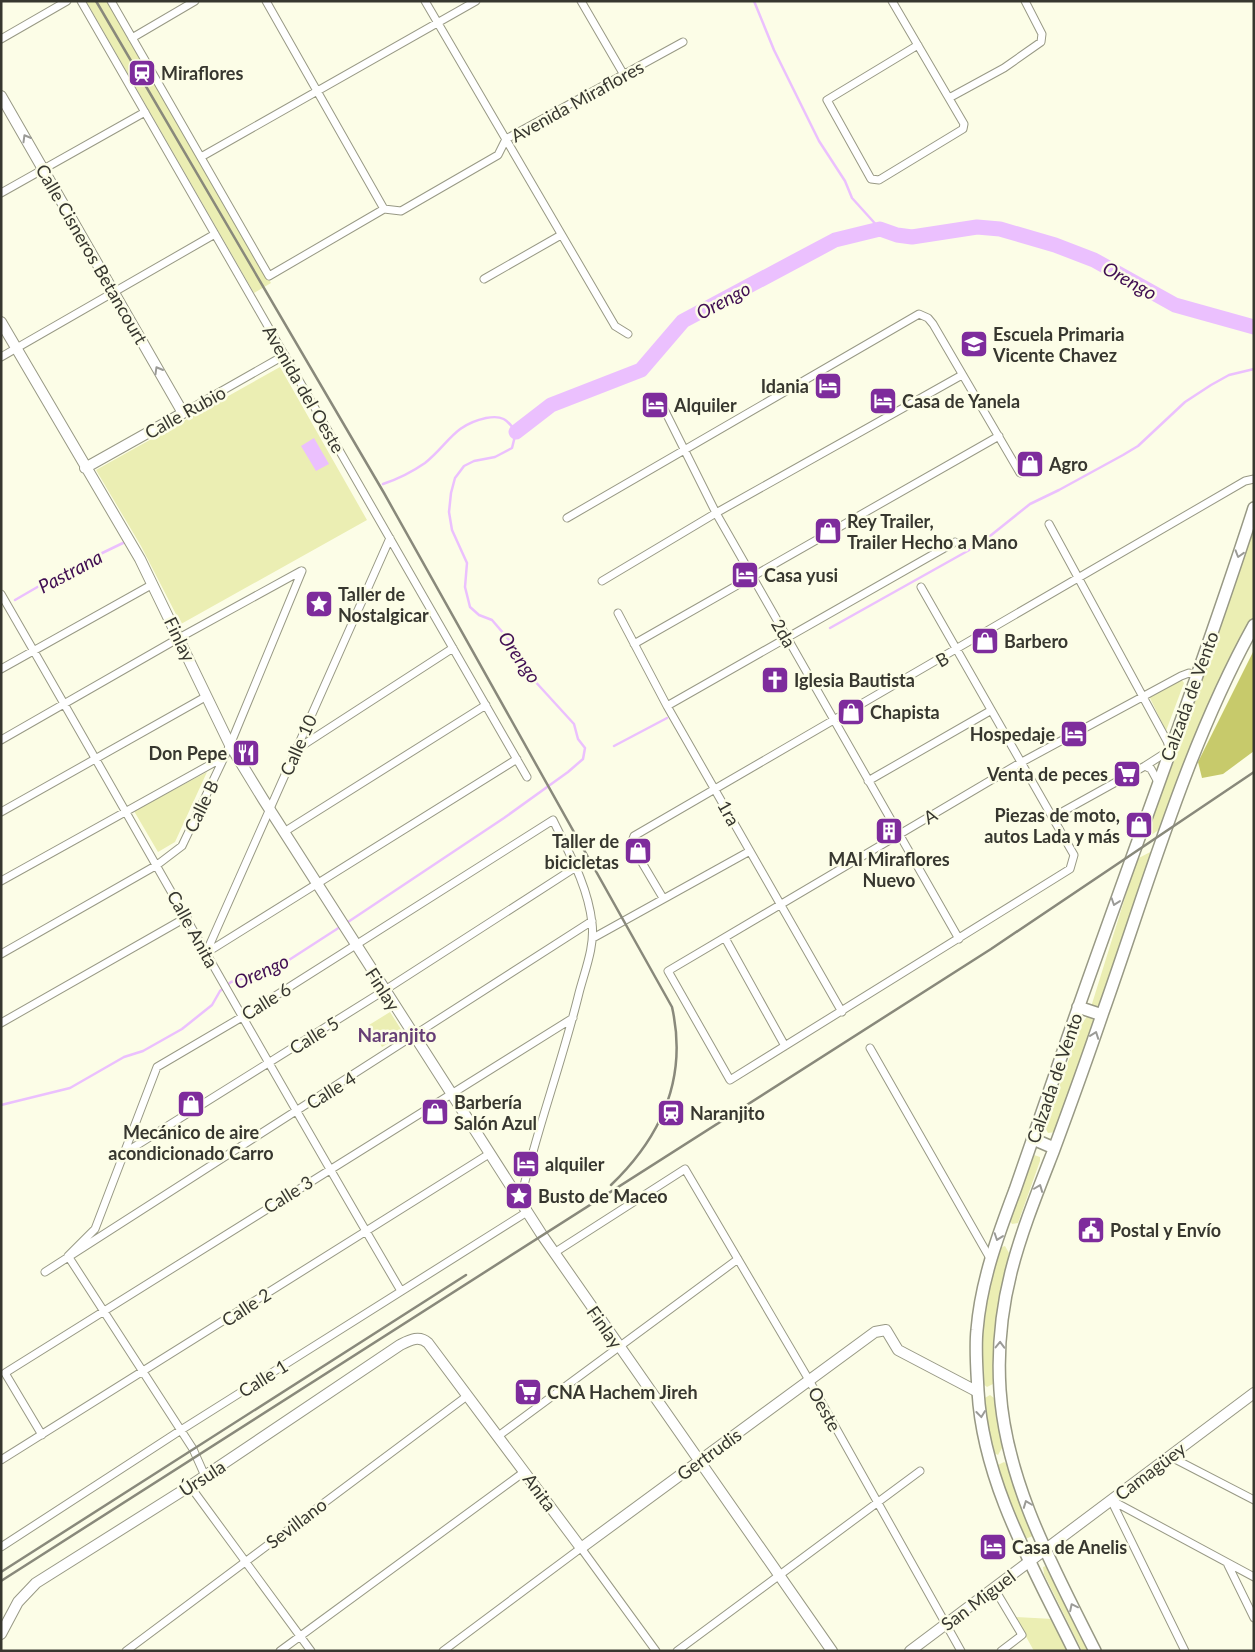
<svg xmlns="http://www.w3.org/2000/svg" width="1255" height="1652" viewBox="0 0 1255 1652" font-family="Lato,sans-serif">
	<rect width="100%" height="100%" fill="#fcfde7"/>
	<path fill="#ebeeb3" d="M86,1H107L271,283L254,293Z
		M280,367L367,520L181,624L141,546L96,470Z
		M1254,508V625L1169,823L1135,846Z
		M1181,679L1184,683L1166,731L1149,696Z
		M207,772L175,842L158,852L134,811Z
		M1154,850L1099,1008L1091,1007L1137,859Z
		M390,1012L404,1034L382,1047L369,1025Z
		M1088,1015L1092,1017L1094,1023L1056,1132L1048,1133L1045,1127L1081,1025Z
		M1034,1155L1040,1157V1161L1018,1223L1012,1224L1008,1217L1030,1156Z
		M1005,1246L1009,1253L997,1318L993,1384L987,1387L982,1383V1319L999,1248Z
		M990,1395L994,1398L1002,1448L998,1455L992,1452L983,1399Z
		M1004,1462L1008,1465L1033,1536L1025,1539L997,1470L998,1465Z
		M1046,1566L1050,1568L1092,1651H1082L1044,1574L1043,1567Z
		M1015,1617L1053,1619L1069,1651H1034Z"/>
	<path fill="#c7ca6b" d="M1254,650V751L1223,774L1202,778L1198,762Z"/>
	<path fill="#ebc0fe" d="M314,438L329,464L316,471L301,446Z"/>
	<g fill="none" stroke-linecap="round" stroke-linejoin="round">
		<path stroke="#ebc0fe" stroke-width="2.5" d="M754,1L774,50L819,141L845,181L852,198L880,229
			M15,600L65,571L125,542
			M830,628L980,544L1030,504L1059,490L1123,455L1138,446L1185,402L1211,385L1229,375L1254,369
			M614,746L667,718
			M345,924L504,818L568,772L583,759L585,748L578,739L574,724L532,678L516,648L492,620L479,615L470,607L465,587L467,563L452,530L449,512L451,493L455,478L464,466L474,461L495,457L512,448L516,432C507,419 502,415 486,418C453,425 448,445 425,463C412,472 398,479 383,484
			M1,1105L70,1088L124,1057L143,1051L182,1029L212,1005L220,991L231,982L275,969L340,927"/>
		<path stroke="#ebc0fe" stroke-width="15" d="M516,432L551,405L641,370L683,321L835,240L880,229L897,235L912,237L977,227L1000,229L1055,245L1094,260L1175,305L1254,327"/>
		<g stroke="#989985" stroke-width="9">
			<path id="street" d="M81,1L527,777
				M111,1L269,276L384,209L401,211L498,155L506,139L683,42
				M266,1L384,209
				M425,1L615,326L628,334
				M581,1L624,75
				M892,1C916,42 940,83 964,124L963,129L879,180L871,179L827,100L918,45
				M132,38L195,1
				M1,39L67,1
				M949,98L1004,68L1041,42L1042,34L1025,1
				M201,157L476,1
				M1,193L145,112
				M484,279L561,235
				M1,357L215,234
				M660,401L716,513L959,939
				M183,413L285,355
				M567,518L919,314L928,318L933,324L1020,473
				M1049,524L1167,741L1170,750L1145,766
				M602,581L716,513L962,375
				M921,587L1074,855L1070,869L730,1080L668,971L1020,763L1181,676L1189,673L1197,676
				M1,594C135,826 265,1060 401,1291
				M618,613L667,706L842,1012
				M634,644L999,436
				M1,669L153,584
				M667,706L955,542
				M1,740L179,638L301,571
				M297,749L453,648
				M868,781L990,711
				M1,812L207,696
				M1053,817L1145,766L1151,769L1158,782
				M284,832L486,705
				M1,881L224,757
				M663,898L631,844L634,836L1245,481L1254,479
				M593,938L750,851
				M725,938L785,1046
				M206,953L390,538
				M206,953L517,759
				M1,954L157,865L182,846L230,745L302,571
				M1,1023L187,917
				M870,1048L991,1260
				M126,1152L385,990L576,867
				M554,1253L685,1169L809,1380L961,1651
				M68,1256L95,1229L157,1067L242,1017L553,820C569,853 588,886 592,923C595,946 585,970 579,993C562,1063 536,1131 520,1202
				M68,1256L193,1449L205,1476
				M45,1272L592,921
				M42,1435L5,1373L573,1018
				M497,1437L738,1259
				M1169,1456L1254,1500
				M1,1460L489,1154
				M190,1486L311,1651
				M1111,1500L1185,1651
				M1111,1500L1254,1577
				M1,1547L181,1430L527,1212
				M1228,1565L1254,1618
				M994,1588L1022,1635L1001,1651
				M126,1651L467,1396
				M280,1651L524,1472
				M443,1651L581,1548L656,1651
				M677,1651L920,1471"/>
		</g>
		<g stroke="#989985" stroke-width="12">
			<path id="secondary" d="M1,96L183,413L85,468
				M1,322L140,559L230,745L263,799L542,1235L832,1651
				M1,1634L18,1602L36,1583L190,1486L400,1345C410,1340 419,1335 428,1343L581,1548L875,1332L886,1330L898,1350L978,1392
				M910,1651L1254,1393"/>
		</g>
		<g stroke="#989985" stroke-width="14">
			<path id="primary" d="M1078,1007L1102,1015
				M1033,1139L1054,1148
				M1074,1651C1034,1569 983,1483 978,1391C977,1371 975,1349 977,1330C981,1281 998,1235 1015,1190C1029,1150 1043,1109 1057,1069C1121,882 1193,697 1254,508
				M1095,1651C1054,1569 1006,1483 1000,1390C994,1298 1021,1234 1053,1152C1070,1106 1087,1059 1103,1012C1149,882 1187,746 1254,625"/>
		</g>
		<use href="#street" stroke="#fff" stroke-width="7"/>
		<use href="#secondary" stroke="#fff" stroke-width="10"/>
		<use href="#primary" stroke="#fff" stroke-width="11"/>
		<path stroke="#89897b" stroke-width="2.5" d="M96,1L384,493L672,1007C688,1078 662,1136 611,1185
			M1,1572L466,1275
			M1,1581L991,949L1254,772"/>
	</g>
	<defs><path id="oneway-chevron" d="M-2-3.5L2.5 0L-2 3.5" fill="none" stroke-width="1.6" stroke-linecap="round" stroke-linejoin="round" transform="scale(1.25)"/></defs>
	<g stroke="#9b9b97">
		<use href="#oneway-chevron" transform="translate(26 138) rotate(-120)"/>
		<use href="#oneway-chevron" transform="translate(158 370) rotate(-120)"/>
		<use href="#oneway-chevron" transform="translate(1239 554) rotate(107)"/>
		<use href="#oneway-chevron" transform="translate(1115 902) rotate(109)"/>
		<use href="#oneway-chevron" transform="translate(1095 1035) rotate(-70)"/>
		<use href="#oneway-chevron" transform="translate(1039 1188) rotate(-69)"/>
		<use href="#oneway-chevron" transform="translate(998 1237) rotate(109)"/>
		<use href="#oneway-chevron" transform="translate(1000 1345) rotate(-89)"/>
		<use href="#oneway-chevron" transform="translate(981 1414) rotate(83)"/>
		<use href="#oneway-chevron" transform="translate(1027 1504) rotate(-111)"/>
		<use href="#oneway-chevron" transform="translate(1073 1607) rotate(-116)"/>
	</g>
	<defs>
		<g id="station-square" transform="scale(1.4375)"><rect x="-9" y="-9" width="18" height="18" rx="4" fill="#7e2c9c" stroke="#fcfde7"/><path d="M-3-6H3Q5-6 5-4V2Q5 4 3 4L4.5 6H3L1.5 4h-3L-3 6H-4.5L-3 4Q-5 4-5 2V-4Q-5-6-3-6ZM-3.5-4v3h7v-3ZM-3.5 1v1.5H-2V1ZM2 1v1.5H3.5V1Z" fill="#fff"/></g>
		<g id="school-square" transform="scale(1.4375)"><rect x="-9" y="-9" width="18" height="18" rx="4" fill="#7e2c9c" stroke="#fcfde7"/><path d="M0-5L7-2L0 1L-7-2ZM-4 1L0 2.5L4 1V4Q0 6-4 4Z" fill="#fff"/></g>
		<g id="hotel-square" transform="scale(1.4375)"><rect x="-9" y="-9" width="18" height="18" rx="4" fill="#7e2c9c" stroke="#fcfde7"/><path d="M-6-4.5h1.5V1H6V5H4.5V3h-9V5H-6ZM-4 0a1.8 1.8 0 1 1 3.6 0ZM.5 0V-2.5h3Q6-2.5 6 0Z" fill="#fff"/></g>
		<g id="shop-square" transform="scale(1.4375)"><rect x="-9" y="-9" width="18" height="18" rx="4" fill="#7e2c9c" stroke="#fcfde7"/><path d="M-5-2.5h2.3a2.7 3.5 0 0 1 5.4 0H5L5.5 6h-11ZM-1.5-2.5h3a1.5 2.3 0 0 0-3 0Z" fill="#fff"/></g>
		<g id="sight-square" transform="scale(1.4375)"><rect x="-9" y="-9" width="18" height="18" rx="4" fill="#7e2c9c" stroke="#fcfde7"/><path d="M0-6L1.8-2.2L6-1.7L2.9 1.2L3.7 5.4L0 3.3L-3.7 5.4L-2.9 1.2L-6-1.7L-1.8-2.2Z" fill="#fff"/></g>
		<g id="church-square" transform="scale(1.4375)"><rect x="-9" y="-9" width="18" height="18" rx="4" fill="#7e2c9c" stroke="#fcfde7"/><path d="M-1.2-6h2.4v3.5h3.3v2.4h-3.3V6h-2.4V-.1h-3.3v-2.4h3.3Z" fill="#fff"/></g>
		<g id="restaurant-square" transform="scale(1.4375)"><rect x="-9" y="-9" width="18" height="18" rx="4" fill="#7e2c9c" stroke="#fcfde7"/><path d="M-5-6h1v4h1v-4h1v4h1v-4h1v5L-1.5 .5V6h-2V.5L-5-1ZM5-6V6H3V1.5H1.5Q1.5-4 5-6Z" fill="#fff"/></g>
		<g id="supermarket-square" transform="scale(1.4375)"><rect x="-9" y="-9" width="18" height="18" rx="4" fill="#7e2c9c" stroke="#fcfde7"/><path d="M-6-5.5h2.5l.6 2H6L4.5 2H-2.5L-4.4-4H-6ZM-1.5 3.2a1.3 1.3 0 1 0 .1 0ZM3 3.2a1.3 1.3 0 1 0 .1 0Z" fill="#fff"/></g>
		<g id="building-square" transform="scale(1.4375)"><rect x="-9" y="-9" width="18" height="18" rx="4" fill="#7e2c9c" stroke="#fcfde7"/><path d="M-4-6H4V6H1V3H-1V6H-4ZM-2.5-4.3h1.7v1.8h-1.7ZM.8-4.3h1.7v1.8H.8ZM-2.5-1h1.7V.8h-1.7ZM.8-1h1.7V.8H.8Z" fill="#fff"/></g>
		<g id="civic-square" transform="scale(1.4375)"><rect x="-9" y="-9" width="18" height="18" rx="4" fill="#7e2c9c" stroke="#fcfde7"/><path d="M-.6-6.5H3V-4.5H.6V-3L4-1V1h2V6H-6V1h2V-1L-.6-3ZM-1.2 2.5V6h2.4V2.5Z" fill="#fff"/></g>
	</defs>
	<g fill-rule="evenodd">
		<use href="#station-square" x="142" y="73"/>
		<use href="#school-square" x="974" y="344"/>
		<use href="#hotel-square" x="828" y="386"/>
		<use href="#hotel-square" x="883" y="401"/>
		<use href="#hotel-square" x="655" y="405"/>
		<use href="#shop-square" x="1030" y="464"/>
		<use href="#shop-square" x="828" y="531"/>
		<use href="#hotel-square" x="745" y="575"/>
		<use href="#sight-square" x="319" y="604"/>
		<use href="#shop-square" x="985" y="641"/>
		<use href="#church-square" x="775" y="680"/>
		<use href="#shop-square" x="851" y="712"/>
		<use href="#hotel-square" x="1074" y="734"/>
		<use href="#restaurant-square" x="246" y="753"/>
		<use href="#supermarket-square" x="1127" y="774"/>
		<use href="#shop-square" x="1139" y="825"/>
		<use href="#building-square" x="889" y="831"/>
		<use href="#shop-square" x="638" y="851"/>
		<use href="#shop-square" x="191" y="1104"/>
		<use href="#shop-square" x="435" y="1112"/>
		<use href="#station-square" x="671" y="1113"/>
		<use href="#hotel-square" x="526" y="1164"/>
		<use href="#sight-square" x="519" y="1196"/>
		<use href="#civic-square" x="1091" y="1230"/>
		<use href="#supermarket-square" x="528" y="1392"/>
		<use href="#hotel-square" x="993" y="1547"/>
	</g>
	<g text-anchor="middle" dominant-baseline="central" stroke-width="5" stroke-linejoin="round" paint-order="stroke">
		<g font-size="18" font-weight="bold" fill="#37372f" stroke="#fcfde7" text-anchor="start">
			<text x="161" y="73">Miraflores</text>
			<text x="993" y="334">Escuela Primaria<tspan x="993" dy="21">Vicente Chavez</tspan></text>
			<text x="809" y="386" text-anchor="end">Idania</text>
			<text x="902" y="401">Casa de Yanela</text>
			<text x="674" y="405">Alquiler</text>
			<text x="1049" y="464">Agro</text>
			<text x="847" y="521">Rey Trailer,<tspan x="847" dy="21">Trailer Hecho a Mano</tspan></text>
			<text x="764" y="575">Casa yusi</text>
			<text x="338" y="594">Taller de<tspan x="338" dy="21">Nostalgicar</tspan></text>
			<text x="1004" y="641">Barbero</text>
			<text x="794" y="680">Iglesia Bautista</text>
			<text x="870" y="712">Chapista</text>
			<text x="1055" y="734" text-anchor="end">Hospedaje</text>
			<text x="227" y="753" text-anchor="end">Don Pepe</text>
			<text x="1108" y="774" text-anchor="end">Venta de peces</text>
			<text x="1120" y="815" text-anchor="end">Piezas de moto,<tspan x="1120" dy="21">autos Lada y más</tspan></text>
			<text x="619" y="841" text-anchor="end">Taller de<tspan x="619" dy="21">bicicletas</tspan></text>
			<text x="889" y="859" text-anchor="middle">MAI Miraflores<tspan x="889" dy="21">Nuevo</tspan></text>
			<text x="454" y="1102">Barbería<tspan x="454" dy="21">Salón Azul</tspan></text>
			<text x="690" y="1113">Naranjito</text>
			<text x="191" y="1132" text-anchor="middle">Mecánico de aire<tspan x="191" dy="21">acondicionado Carro</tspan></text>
			<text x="545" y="1164">alquiler</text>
			<text x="538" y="1196">Busto de Maceo</text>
			<text x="1110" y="1230">Postal y Envío</text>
			<text x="547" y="1392">CNA Hachem Jireh</text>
			<text x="1012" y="1547">Casa de Anelis</text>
		</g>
		<g font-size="18" fill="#37372f" stroke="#fcfde7">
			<text transform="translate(577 101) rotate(-29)">Avenida Miraflores</text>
			<text transform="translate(92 254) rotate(60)">Calle Cisneros Betancourt</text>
			<text transform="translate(304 389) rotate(60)">Avenida del Oeste</text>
			<text transform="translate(185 412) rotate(-29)">Calle Rubio</text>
			<text transform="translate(784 633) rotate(60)">2da</text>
			<text transform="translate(180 639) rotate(64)">Finlay</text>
			<text transform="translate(942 659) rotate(-30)">B</text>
			<text transform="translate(1189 696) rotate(-70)">Calzada de Vento</text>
			<text transform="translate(298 745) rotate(-66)">Calle 10</text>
			<text transform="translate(201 806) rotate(-64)">Calle B</text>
			<text transform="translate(729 813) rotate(61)">1ra</text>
			<text transform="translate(930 816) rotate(-30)">A</text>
			<text transform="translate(193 929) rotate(61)">Calle Anita</text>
			<text transform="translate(383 989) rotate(57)">Finlay</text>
			<text transform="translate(266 1001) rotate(-32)">Calle 6</text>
			<text transform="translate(314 1035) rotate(-32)">Calle 5</text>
			<text transform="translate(1054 1078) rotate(-71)">Calzada de Vento</text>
			<text transform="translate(331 1090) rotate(-32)">Calle 4</text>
			<text transform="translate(288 1194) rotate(-32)">Calle 3</text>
			<text transform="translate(246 1307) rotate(-33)">Calle 2</text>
			<text transform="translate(605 1327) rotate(55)">Finlay</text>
			<text transform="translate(263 1378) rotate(-32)">Calle 1</text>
			<text transform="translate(825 1409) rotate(61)">Oeste</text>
			<text transform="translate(709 1454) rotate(-36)">Gertrudis</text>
			<text transform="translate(1150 1471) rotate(-37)">Camagüey</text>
			<text transform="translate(202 1478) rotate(-33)">Úrsula</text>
			<text transform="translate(540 1492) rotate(54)">Anita</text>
			<text transform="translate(296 1523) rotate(-37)">Sevillano</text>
			<text transform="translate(978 1600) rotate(-37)">San Miguel</text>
		</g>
		<g font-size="19" font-style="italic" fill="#400e52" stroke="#fcfde7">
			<text transform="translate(1130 280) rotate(29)">Orengo</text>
			<text transform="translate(723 300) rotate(-28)">Orengo</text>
			<text transform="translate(70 571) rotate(-28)">Pastrana</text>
			<text transform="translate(520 657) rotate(55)">Orengo</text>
			<text transform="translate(261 971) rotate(-24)">Orengo</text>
		</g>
		<g font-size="19" font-weight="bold" fill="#663e76" stroke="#fcfde7">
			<text x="397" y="1034">Naranjito</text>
		</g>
	</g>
	<rect width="1255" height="1652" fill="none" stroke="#37372f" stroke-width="5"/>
</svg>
